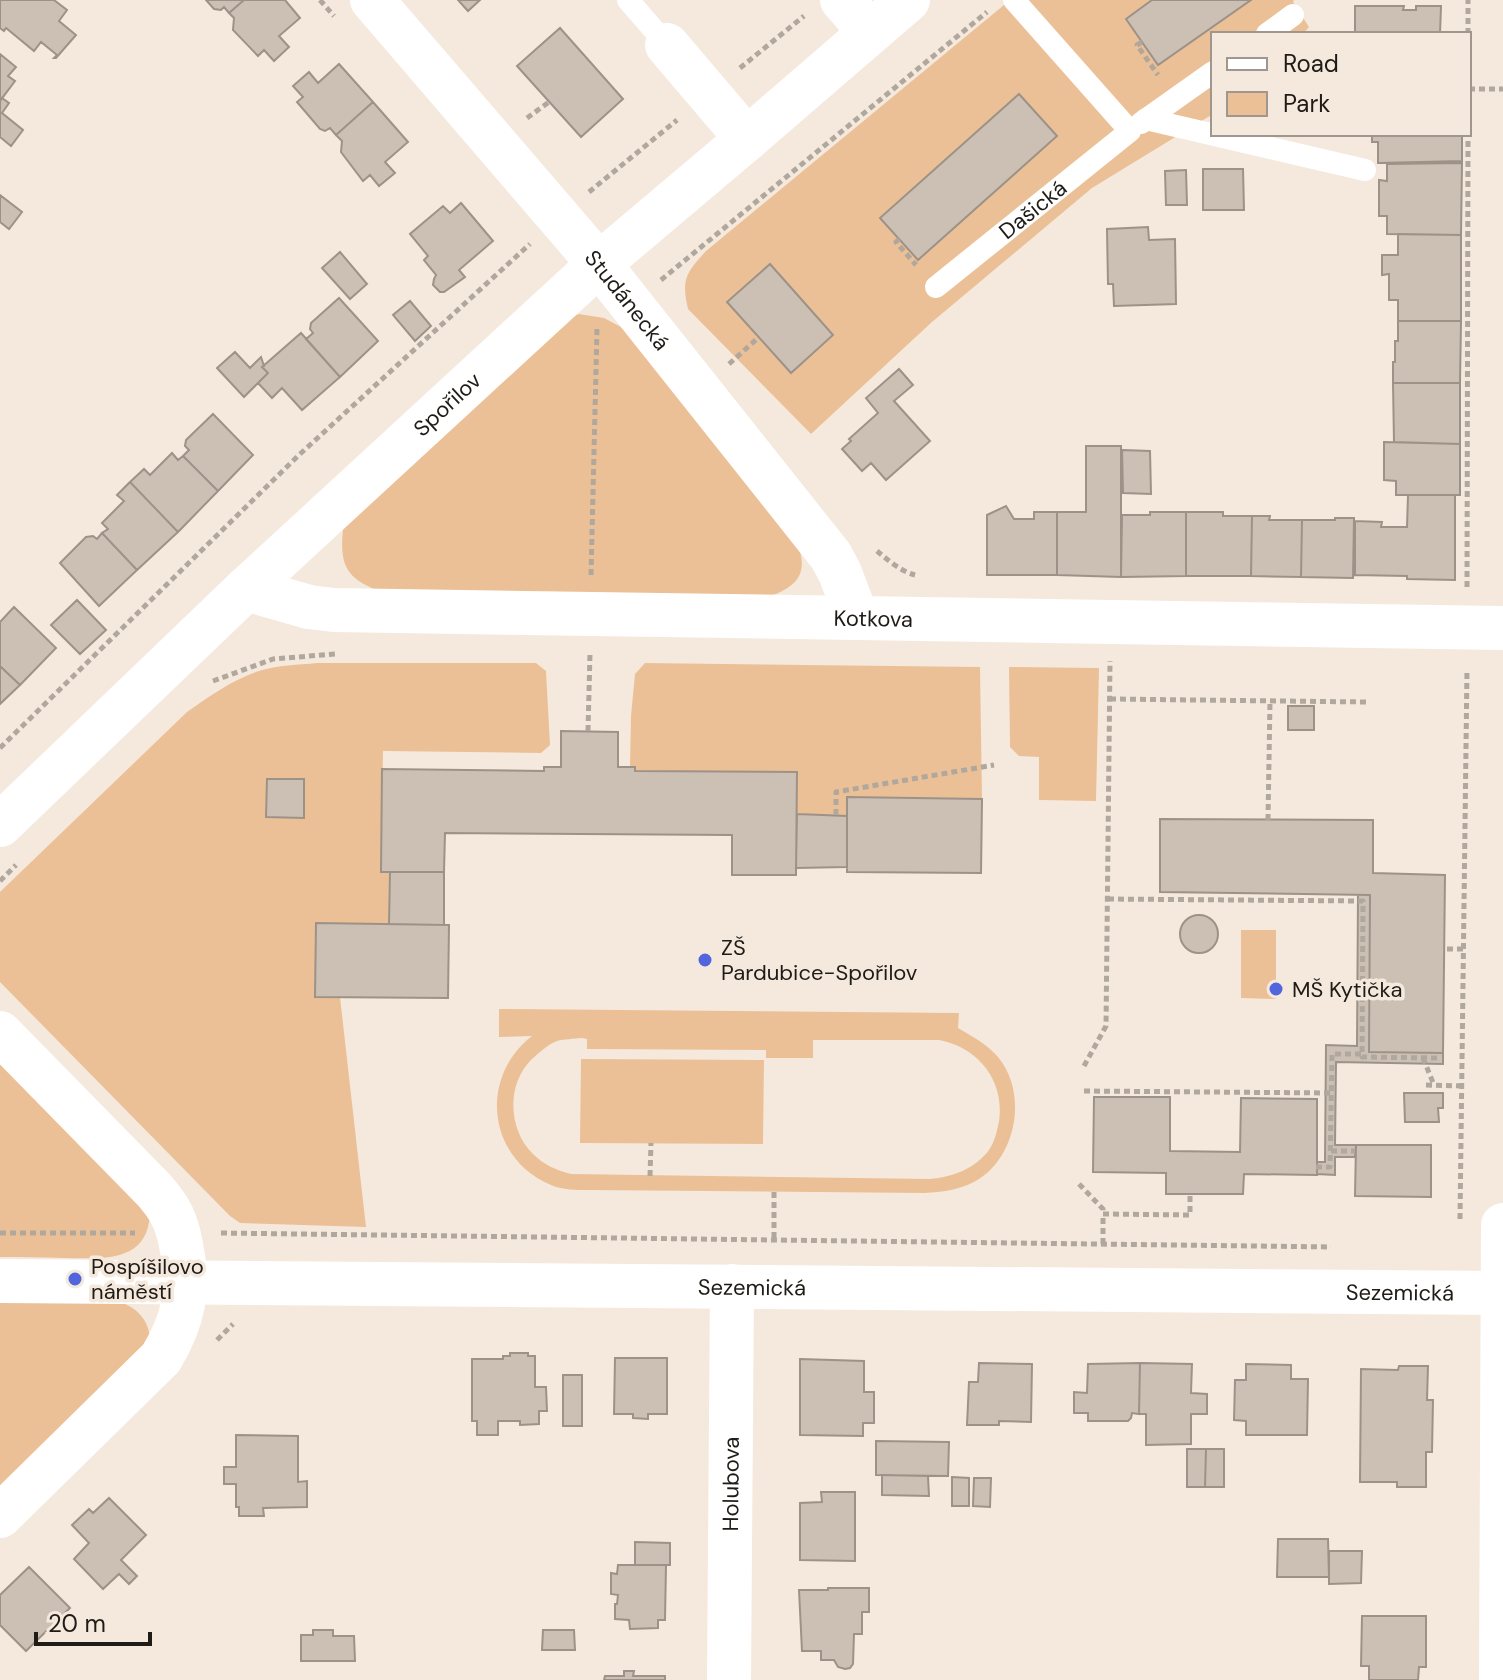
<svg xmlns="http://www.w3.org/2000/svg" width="1503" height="1680" viewBox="0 0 1503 1680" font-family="'DM Sans',sans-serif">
	<rect width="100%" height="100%" fill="#f5e9dd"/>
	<path fill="#ecc096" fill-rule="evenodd" d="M1010,0H1294L1293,2L1309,27L1303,34H1213V114L1092,188L932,322L811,434L688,309C681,279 686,273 706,251Z
		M579,314L604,318L623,328L791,531C794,539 800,548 801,556C807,585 780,593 759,600L389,595C345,579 338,568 344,521L558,321Z
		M317,663H536L546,671L550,745L541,753L383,751L381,871L390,872L389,924L340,997L366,1227L240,1223L230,1216L0,982V892L187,712C210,696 232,680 259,671C278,665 298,665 317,663Z
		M645,663L980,667L982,799L847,816L797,814L796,772L635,771V767H630L631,716L635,674Z
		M1009,667L1099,668L1096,801L1039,800V757L1019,756L1010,747Z
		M1241,930H1276V999L1241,998Z
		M499,1009L959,1013L958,1028C973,1037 987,1044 998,1057C1029,1094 1016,1160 974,1182C958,1190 942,1192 925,1193L589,1190C576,1190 563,1190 551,1185C488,1159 478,1078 532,1036L499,1037ZM582,1038L587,1039V1049L766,1050V1058H813V1040H939C978,1047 1005,1081 999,1121C997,1131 995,1141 989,1150C975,1169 952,1177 930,1179L571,1174C556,1170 544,1165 533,1154C508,1130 506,1084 532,1059C539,1053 548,1044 557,1041C564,1039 574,1039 582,1038Z
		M0,1051L150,1213C148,1265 100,1258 63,1258C42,1257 21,1257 0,1257Z
		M581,1059L764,1060L763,1144L580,1143Z
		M0,1298L113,1299C134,1306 150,1317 150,1342L0,1500Z"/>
	<path fill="#ccc0b4" stroke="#9d9287" stroke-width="2" d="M0,0H54L67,10L59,21L76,35L56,58H54L57,55L41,42L34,51L6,28L4,31L0,28Z
		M206,0H244L229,13L224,7L221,10L214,9Z
		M244,0H285L300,18L279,36L289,47L274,61L264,50L258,56L233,30L234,18L229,13Z
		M458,0H480L468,11Z
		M1152,0H1251L1158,65L1126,19Z
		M1355,6H1404L1403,10H1416V6H1441L1440,34H1355Z
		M560,28L623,99L581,137L517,66Z
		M0,54L16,67L8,76L15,81L0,101Z
		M339,64L373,102L336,135L330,128L325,131L320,129L297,102L303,97L293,86L309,72L318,83Z
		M1019,94L1057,136L918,260L880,218Z
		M2,98L9,103L2,113L23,130L11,146L0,137V101Z
		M373,102L408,142L385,162L395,173L379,186L370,175L363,181L341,152L342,141L336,135Z
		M1372,134H1462V161L1378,163V142H1372Z
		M1462,163L1461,235L1387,234V216H1379V180L1387,181V164Z
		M1203,169H1243L1244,210H1203Z
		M1186,170L1187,205H1166L1165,171Z
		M0,195L22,212L9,229L0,222Z
		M461,203L493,241L459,270L465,277L444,292H440L433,285L434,279L436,275L424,260L428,256L410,234L443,206L450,213Z
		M1148,227L1149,240L1175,239L1176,304L1114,306L1113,284H1108L1107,229Z
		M1398,234L1461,235V321H1398V300H1389V274L1382,275V255H1398Z
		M340,252L367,284L350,299L322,268Z
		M770,264L833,335L791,373L727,302Z
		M339,298L378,341L340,377L306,339L313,333L310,329L311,323Z
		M410,301L431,326L415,341L393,315Z
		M1398,321H1461L1460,383H1393V362H1395V341H1398Z
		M301,333L340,377L302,410L282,388L272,398L258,383L268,373L262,367Z
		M235,352L250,368L261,357L264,366L262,367L268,373L244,397L217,368Z
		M899,369L913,385L894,401L930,441L886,480L871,463L862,471L842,449L851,441L849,439L878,413L866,398Z
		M1393,383H1460V444L1394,442Z
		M213,414L253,455L218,491L183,456L189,450L185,446L186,440Z
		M1384,442L1460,444V495H1396V481L1384,480Z
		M1086,446H1121V577L1057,575V512H1086Z
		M1122,450L1150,451L1151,494L1123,493Z
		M172,453L178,460L183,456L218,491L178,532L130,482L144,469L150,475Z
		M130,482L178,532L137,570L102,533L108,529L102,523L124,501L117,495Z
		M1408,495H1455V580L1407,579V576L1355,575V521L1382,522L1381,527H1407Z
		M1006,506L1014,519H1034V512H1057V575H987V515Z
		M1150,512H1186V576L1121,577L1122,515H1150Z
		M1186,512H1223V516H1252L1251,576H1186Z
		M1252,516H1270L1269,520H1302L1301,577L1251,576Z
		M1335,518H1354L1353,578L1301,577L1302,520H1335Z
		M102,533L137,570L99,606L60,563L86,537L93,536L97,539Z
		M77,600L106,630L80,654L51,625Z
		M14,607L56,648L20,685L0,666V622Z
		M0,666L20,685L0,704Z
		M1288,706H1314V730H1288Z
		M561,731L618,732V767H635V771L797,772L796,875H732V835L445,833L444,872H381L382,769L544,771V767H561Z
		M267,779H304V818L266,817Z
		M847,797L982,799L981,873L847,872Z
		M797,814L847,816V867L796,868Z
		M1160,819L1373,820V873L1445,875L1443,1053L1369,1052L1370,895L1160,892Z
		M390,872H444V925L389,924Z
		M1358,895H1370L1369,1052L1443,1053V1064L1336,1062L1335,1145H1356L1355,1157H1335V1175L1317,1174V1162H1325L1326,1045L1357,1046Z
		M1180 934a19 19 0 1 1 38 0a19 19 0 1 1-38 0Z
		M316,923L449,925L448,998L315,997Z
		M1404,1093H1443V1108H1438L1439,1122H1405Z
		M1094,1097H1170V1151L1240,1152L1241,1098L1317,1099V1175L1244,1174L1243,1194H1166V1173L1093,1172Z
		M1356,1145H1431V1197L1355,1196Z
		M510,1353H528V1356H535V1387H546L547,1411H539V1424L520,1425V1421H498V1435H477V1421H472V1359H503V1356H510Z
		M615,1358H667V1414H648V1419L633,1418V1414H614Z
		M800,1359L864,1361V1392H874V1423H863V1436L800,1435Z
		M979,1363L1032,1364L1031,1422L999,1421V1425H967L969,1382H978Z
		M1140,1363L1139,1414L1132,1413L1131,1418L1128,1421H1088V1413H1074V1392L1087,1393L1088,1364Z
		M1140,1363L1192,1364L1191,1393L1207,1394V1414H1191V1444L1146,1445V1414H1139Z
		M1246,1364L1291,1365V1379H1308L1307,1435H1246V1421L1234,1420L1235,1380H1246Z
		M1399,1366H1428L1427,1400H1433L1432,1452H1426V1487H1397V1482H1360L1361,1369L1398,1370Z
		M563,1375H582V1426H563Z
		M236,1435L298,1436V1482L307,1481V1507L263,1508L264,1516H239V1507H236V1484H224V1467H236Z
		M876,1441L949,1442L948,1476L876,1475Z
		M1187,1449H1206L1205,1487H1187Z
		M1206,1449H1224V1487H1205Z
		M882,1475L928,1476L929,1496L882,1495Z
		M952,1477L969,1478V1506H952Z
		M974,1478H991L990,1507L973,1506Z
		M821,1492H855V1561L800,1560V1503L822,1502Z
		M109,1498L146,1535L121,1560L137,1576L129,1584L119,1574L103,1589L74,1559L89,1543L72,1525L89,1509L93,1513Z
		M1278,1539H1328L1329,1577H1277Z
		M635,1542L670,1543V1565H635Z
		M1329,1551H1362L1361,1583L1329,1584Z
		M618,1565H666L665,1620H658V1628L630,1629L629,1620L615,1619V1604H617L618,1595L611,1594V1573L617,1574Z
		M29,1567L70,1608L26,1651L0,1625V1595Z
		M828,1588H869V1612H862V1634H854L853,1664L850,1668L845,1669L838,1667L834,1660H821V1651H802L799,1590H828Z
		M1362,1616H1426V1667H1419L1418,1680H1369V1666H1361Z
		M313,1630H333V1636H354L355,1661H301V1635H313Z
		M543,1630H574L575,1650H542Z
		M624,1671H634L633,1676H665V1680H604L605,1676H624Z"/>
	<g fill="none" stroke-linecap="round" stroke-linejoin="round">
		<path stroke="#b0a79d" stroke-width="5" stroke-dasharray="6 4" stroke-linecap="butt" d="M320,0L334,16
			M1468,34V0
			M1142,42L1137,45L1158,75
			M740,68L804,16
			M1469,89H1503
			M527,118L549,102
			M589,192L677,120
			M899,239L896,242L916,265
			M661,280L987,12
			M729,364L758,338
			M877,551C888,560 900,571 915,575
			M591,575L597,329
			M1467,587L1468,134
			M213,681L273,659L335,654
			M1110,699L1367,702
			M588,731L590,653
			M0,748L300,454L530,244
			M836,815V792L994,765
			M1268,820L1270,701
			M0,881L16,865
			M1108,899L1363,901L1362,1057L1437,1058
			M1447,949H1464
			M1423,1058L1434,1085
			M1084,1066L1106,1026L1110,661
			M1426,1085L1463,1086
			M1084,1091L1331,1093
			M1331,1151H1355
			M1316,1167H1330L1332,1054H1362
			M650,1176L651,1143
			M1079,1184L1103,1209V1214
			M774,1192V1240
			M1460,1219L1467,669
			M0,1233H135
			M221,1233L1331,1247
			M1103,1244V1214L1190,1215V1194
			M217,1340L233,1324"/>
		<g stroke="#fff" stroke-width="22">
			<path d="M628,0L667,45"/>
			<path d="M1267,34L1293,15"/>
			<path d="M1146,119L1365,170"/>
			<path d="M1141,123L1213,72"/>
			<path id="s1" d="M936,287L1130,131L1014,0"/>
		</g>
		<g stroke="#fff" stroke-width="44">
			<path id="s2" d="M372,0L599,264L831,556L840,573L857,618"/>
			<path d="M842,0L870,32"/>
			<path d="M667,45L747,139"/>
			<path id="s3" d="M246,589L309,607L334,610L1503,628"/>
			<path id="s4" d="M0,825L246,589L599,264L747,139L908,0"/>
			<path d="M0,1033L154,1190C159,1196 165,1203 169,1210C175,1220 179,1233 181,1245C190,1289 184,1320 161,1358L0,1516"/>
			<path id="s5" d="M0,1281L1503,1293"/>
			<path id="s6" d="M729,1680L732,1286"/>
			<path d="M1501,1680L1503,1225"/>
		</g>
	</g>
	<g fill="#5166dc" stroke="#f5e9dd" stroke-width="3">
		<circle cx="705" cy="960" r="8"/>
		<circle cx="1276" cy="989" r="8"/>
		<circle cx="75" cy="1279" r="8"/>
	</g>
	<g text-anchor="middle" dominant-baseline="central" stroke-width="7" stroke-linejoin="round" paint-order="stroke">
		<g font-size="22" fill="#1f1b17" stroke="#f5e9dd">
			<text stroke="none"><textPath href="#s1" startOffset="124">Dašická</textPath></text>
			<text stroke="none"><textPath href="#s2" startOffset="394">Studánecká</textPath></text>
			<text stroke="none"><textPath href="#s4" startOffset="614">Spořilov</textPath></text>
			<text stroke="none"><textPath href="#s3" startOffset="630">Kotkova</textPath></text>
			<text stroke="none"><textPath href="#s5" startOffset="752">Sezemická</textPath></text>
			<text stroke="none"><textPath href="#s5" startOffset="1400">Sezemická</textPath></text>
			<text stroke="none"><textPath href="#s6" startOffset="196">Holubova</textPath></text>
		</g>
		<g font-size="22" fill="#1f1b17" stroke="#f5e9dd" text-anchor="start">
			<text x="721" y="947">ZŠ<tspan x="721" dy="25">Pardubice-Spořilov</tspan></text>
			<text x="1292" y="989">MŠ Kytička</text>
			<text x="91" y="1266">Pospíšilovo<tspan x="91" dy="25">náměstí</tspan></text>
		</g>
	</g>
	<rect x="1211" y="32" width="260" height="104" fill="#f5e9dd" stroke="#9f978e" stroke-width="2"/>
	<rect x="1227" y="58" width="40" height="12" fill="#ffffff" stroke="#9f978e" stroke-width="2"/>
	<text x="1283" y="72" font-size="24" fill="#1f1b17">Road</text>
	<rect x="1227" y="92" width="40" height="24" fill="#ecc096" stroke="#9f978e" stroke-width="2"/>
	<text x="1283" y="112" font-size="24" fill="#1f1b17">Park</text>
	<path d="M36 1632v12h114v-12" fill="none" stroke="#1f1b17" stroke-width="4"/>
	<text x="48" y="1632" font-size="24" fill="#1f1b17" stroke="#f5e9dd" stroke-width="6" paint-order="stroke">20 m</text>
</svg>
